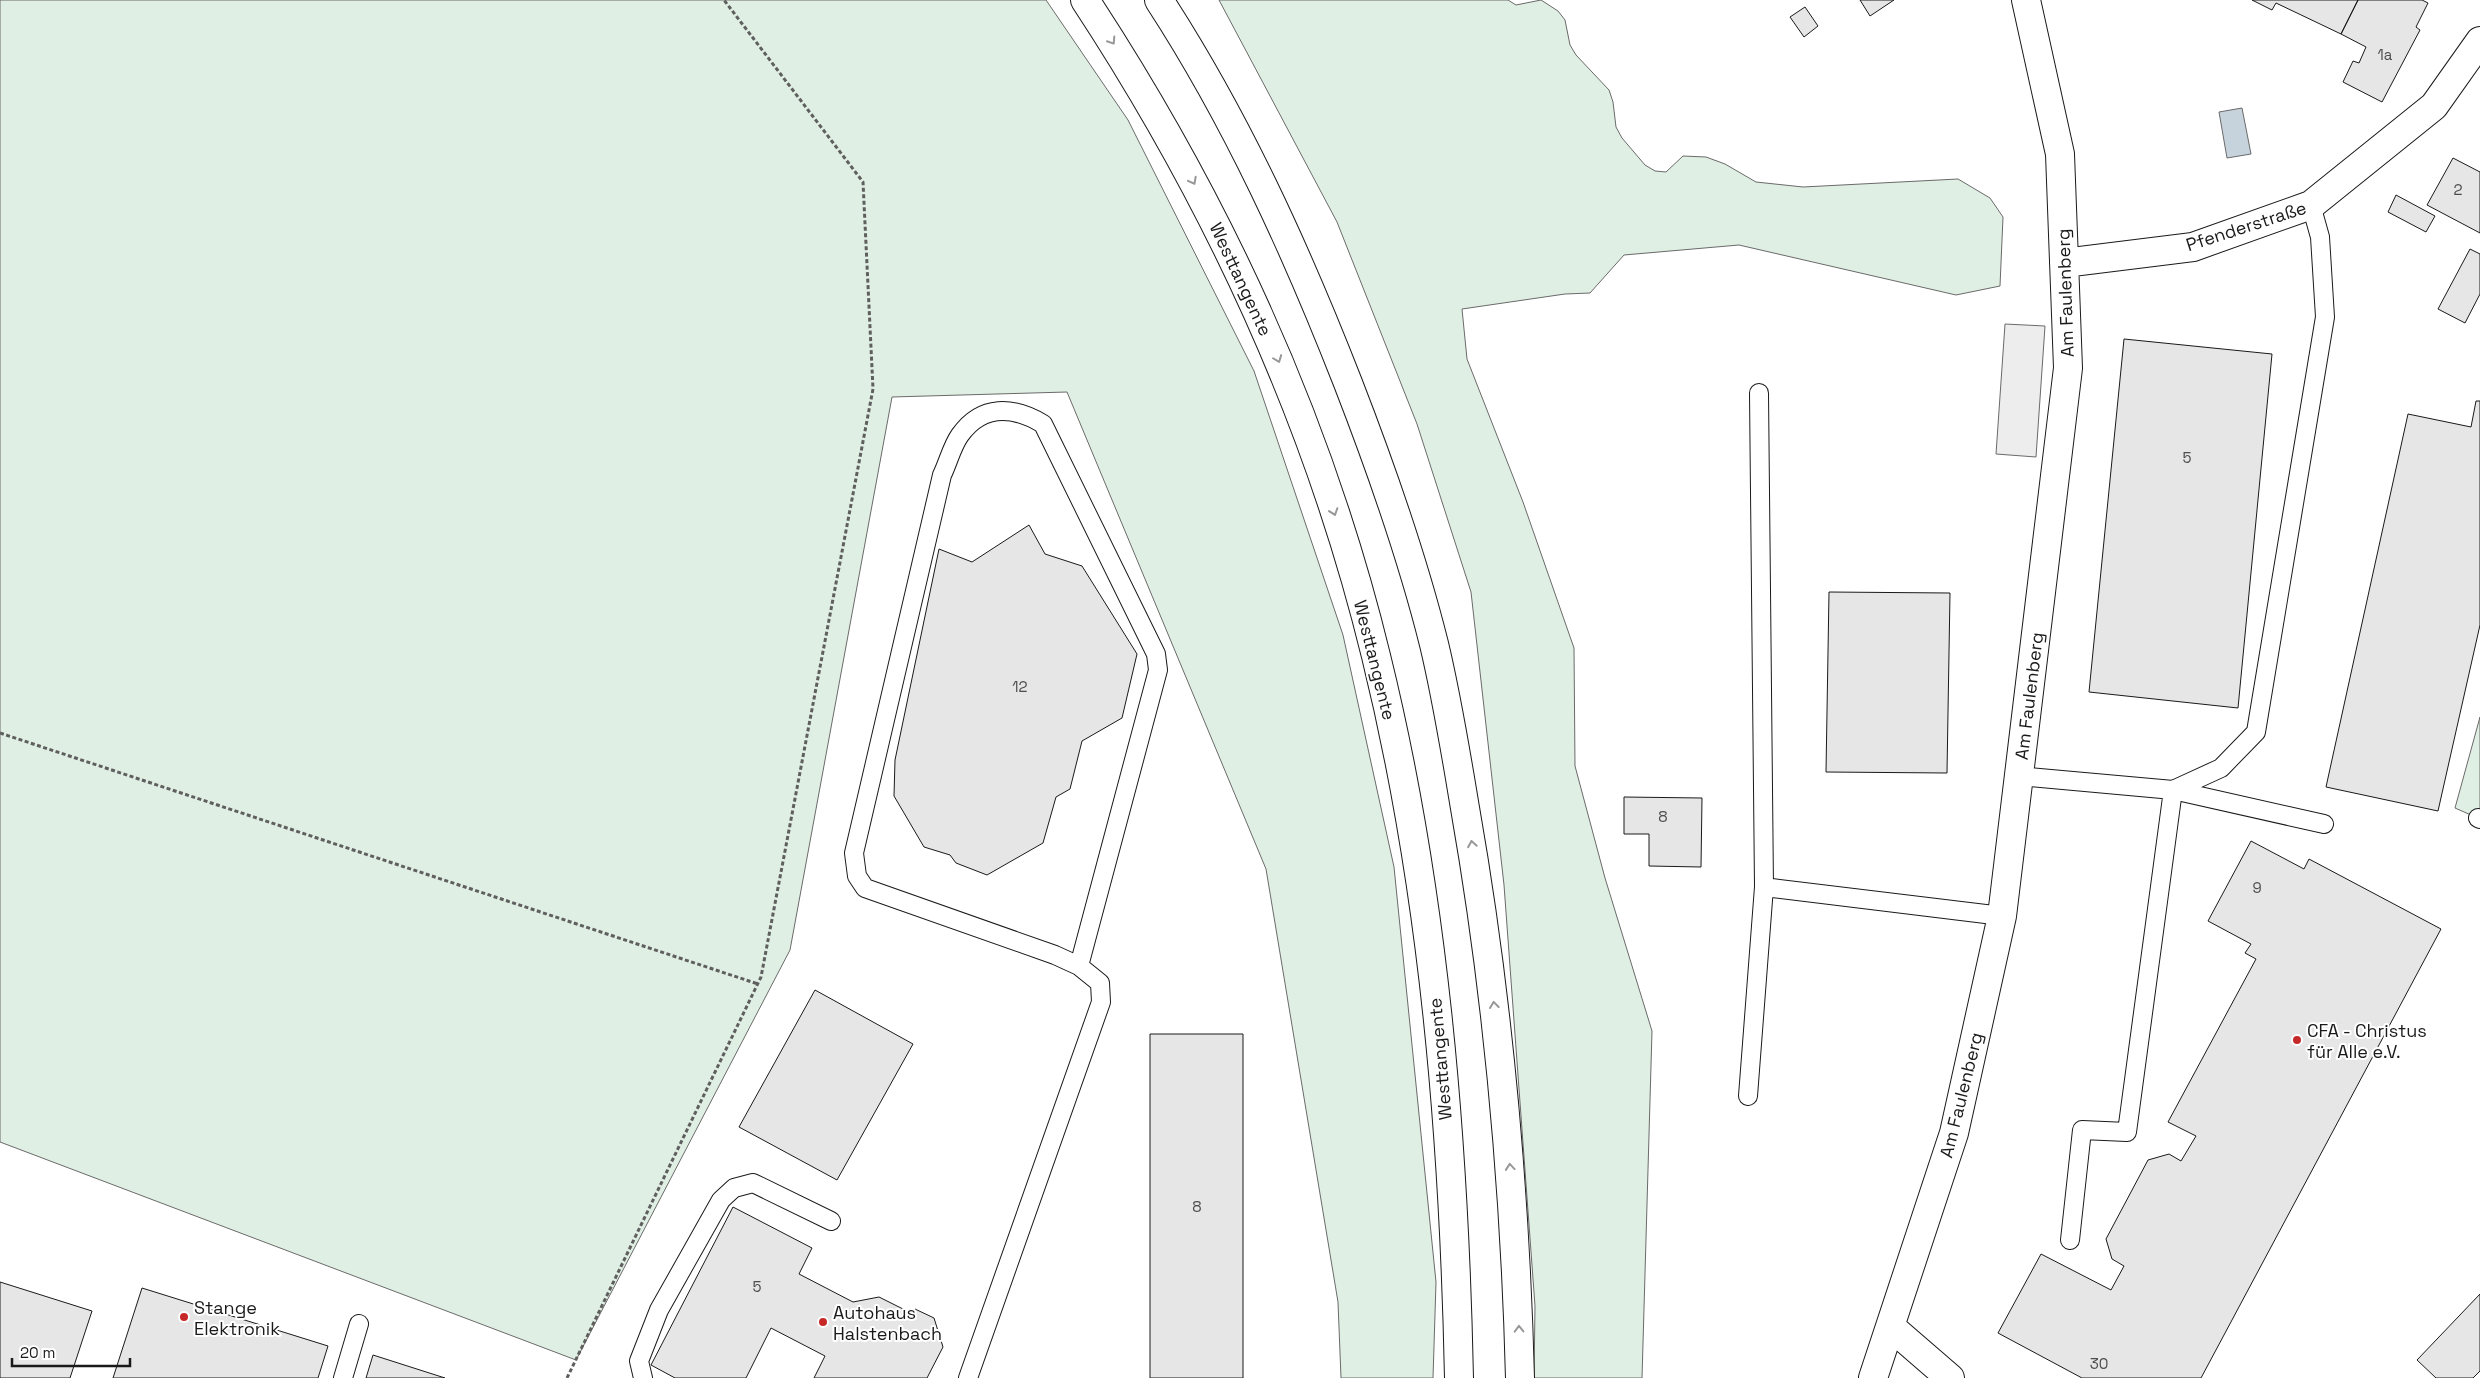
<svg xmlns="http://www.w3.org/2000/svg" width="2480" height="1378" viewBox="0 0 2480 1378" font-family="'Space Grotesk',sans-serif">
	<rect width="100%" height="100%" fill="#fff"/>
	<path fill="#e0efe3" stroke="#6a6a6a" d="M0,0H1046L1128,120L1254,371L1343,635L1394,867L1436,1282L1433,1378H1341L1338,1302L1266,869L1067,392L892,397L790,950L576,1360L0,1142Z
		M1219,0H1508L1516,5L1541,0L1558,11L1565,20L1570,45L1576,55L1609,90L1613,102L1616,127L1622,138L1645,165L1655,171L1666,172L1683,156L1706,157L1725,164L1756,182L1803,187L1958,179L1990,198L2003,217L2000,286L1956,295L1739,245L1624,255L1590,293L1565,294L1462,309L1467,359L1523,502L1574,648L1575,766L1605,878L1652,1031L1642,1378H1534L1535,1306L1504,885L1471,592L1417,424L1337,222Z
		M2480,717V819L2455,808Z"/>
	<path fill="#ededed" stroke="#6a6a6a" d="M2005,324L2045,326L2036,457L1996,454Z"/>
	<path fill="#c6d2dc" stroke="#6a6a6a" d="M2242,108L2251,154L2227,158L2219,112Z"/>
	<path fill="#e6e6e6" stroke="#1a1a1a" d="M1860,0H1894L1870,16Z
		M2252,0H2358L2341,34L2276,3L2272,10Z
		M2358,0H2422L2428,3L2416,27L2420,30L2382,102L2343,82L2353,61L2359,63L2366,47L2341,34Z
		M1805,7L1818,26L1804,37L1790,17Z
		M2453,158L2480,172V233L2427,205Z
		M2396,195L2435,216L2426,232L2388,212Z
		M2470,249L2480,254V294L2465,323L2438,309Z
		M2124,339L2272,354L2238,708L2089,692Z
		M2476,401H2480V625L2438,811L2326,787L2408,414L2471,427Z
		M1029,525L1045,554L1082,566L1137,654L1122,718L1082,741L1070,789L1056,797L1043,843L987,875L956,863L950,855L924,847L894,796L895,760L939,549L972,562Z
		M1829,592L1950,593L1947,773L1826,772Z
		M1624,797L1702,798L1701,867L1649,866V834H1624Z
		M2251,841L2304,869L2309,859L2441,929L2201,1378H2082L1998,1333L2041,1254L2111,1290L2124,1266L2112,1259L2106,1239L2148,1160L2169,1154L2181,1161L2196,1136L2168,1122L2256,959L2245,953L2251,944L2208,921Z
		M815,990L913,1044L837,1180L739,1127Z
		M1150,1034H1243V1378H1150Z
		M733,1207L812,1248L799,1274L853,1302L879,1297L913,1314L915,1309L934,1318L943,1347L927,1378H814L825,1356L771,1328L746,1378H675L651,1365Z
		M0,1282L92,1311L70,1378H0Z
		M142,1288L328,1346L318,1378H113Z
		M2480,1294V1371L2473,1378H2436L2417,1360Z
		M373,1355L445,1378H366Z"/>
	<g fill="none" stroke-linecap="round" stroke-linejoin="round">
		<g stroke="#1a1a1a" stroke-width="20">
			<path id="lane" d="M1759,393L1764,887
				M2019,776L2173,790L2221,768L2256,732L2325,317L2320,237L2311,205
				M2478,818L2480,819
				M1748,1096L1764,887L2002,916
				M2070,1240L2082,1130L2127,1132L2173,790L2324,824
				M343,1378L359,1324
				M643,1378L639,1361L659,1310L721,1200L734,1188L753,1183L831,1221
				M968,1378L1101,1002L1100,983L1079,966L1055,955L865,888L857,876L854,853L942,475C948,463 952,446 960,435C982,404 1013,406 1043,424L1156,654L1158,670L1079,966"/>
		</g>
		<g stroke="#1a1a1a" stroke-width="30">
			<path id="street" d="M2064,263L2193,247L2311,205L2434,106L2480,41
				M1891,1327L1950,1378
				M1873,1378L1954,1133L2002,916L2068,368L2060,154L2026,0"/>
		</g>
		<g stroke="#1a1a1a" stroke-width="30">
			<path id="primary" d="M1085,0C1217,201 1319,422 1376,656C1434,891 1454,1137 1459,1378
				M1159,0C1237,120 1296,250 1348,383C1381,468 1412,556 1434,644C1447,698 1456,754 1465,808C1498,996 1515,1187 1520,1378"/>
		</g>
		<path stroke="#5f5f5f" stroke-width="3" stroke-dasharray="4 2.5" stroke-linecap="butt" d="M0,733L758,984
			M567,1378L761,977L873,389L863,182L724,0"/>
		<use href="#lane" stroke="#fff" stroke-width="18"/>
		<use href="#street" stroke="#fff" stroke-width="28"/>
		<use href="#primary" stroke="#fff" stroke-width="28"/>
	</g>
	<defs><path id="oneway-chevron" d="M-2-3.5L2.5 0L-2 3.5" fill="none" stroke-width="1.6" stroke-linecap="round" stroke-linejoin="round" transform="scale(1.25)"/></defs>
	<g stroke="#989898">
		<use href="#oneway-chevron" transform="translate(1112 41) rotate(57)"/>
		<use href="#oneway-chevron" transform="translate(1193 181) rotate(62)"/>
		<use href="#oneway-chevron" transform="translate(1278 359) rotate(69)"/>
		<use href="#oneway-chevron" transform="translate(1334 512) rotate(71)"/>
		<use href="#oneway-chevron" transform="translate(1472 844) rotate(-100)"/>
		<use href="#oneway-chevron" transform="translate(1494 1005) rotate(-97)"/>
		<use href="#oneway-chevron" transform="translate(1510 1167) rotate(-95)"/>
		<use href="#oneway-chevron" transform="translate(1519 1329) rotate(-91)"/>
	</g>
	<g fill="#c62828" stroke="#fff" stroke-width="2">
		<circle cx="2297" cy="1040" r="5"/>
		<circle cx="184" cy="1317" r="5"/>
		<circle cx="823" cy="1322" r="5"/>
	</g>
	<g text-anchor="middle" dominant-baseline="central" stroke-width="4" stroke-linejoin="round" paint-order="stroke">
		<g font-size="15" fill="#4d4d4d">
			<text x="2385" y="54">1a</text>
			<text x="2458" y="189">2</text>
			<text x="2187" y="457">5</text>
			<text x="1020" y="686">12</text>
			<text x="1663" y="816">8</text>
			<text x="2257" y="887">9</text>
			<text x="1197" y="1206">8</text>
			<text x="757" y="1286">5</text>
			<text x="2099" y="1363">30</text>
		</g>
		<g font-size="18" fill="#1a1a1a" stroke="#fff">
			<text transform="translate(2246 226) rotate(-18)">Pfenderstraße</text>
			<text transform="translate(1241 279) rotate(65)">Westtangente</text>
			<text transform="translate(2065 293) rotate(-92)">Am Faulenberg</text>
			<text transform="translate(1375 660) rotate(76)">Westtangente</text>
			<text transform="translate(2029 696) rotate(-83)">Am Faulenberg</text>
			<text transform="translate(1440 1059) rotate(-95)">Westtangente</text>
			<text transform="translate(1961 1095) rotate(-76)">Am Faulenberg</text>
		</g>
		<g font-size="18" fill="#1a1a1a" stroke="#fff" text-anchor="start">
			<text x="2307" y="1030">CFA - Christus<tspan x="2307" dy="21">für Alle e.V.</tspan></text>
			<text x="194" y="1307">Stange<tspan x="194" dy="21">Elektronik</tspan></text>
			<text x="833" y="1312">Autohaus<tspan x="833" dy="21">Halstenbach</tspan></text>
		</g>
	</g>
	<path d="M12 1358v8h118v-8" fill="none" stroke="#1a1a1a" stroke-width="2.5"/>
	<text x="20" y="1358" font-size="15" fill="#1a1a1a" stroke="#ffffff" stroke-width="4" paint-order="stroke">20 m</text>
</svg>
